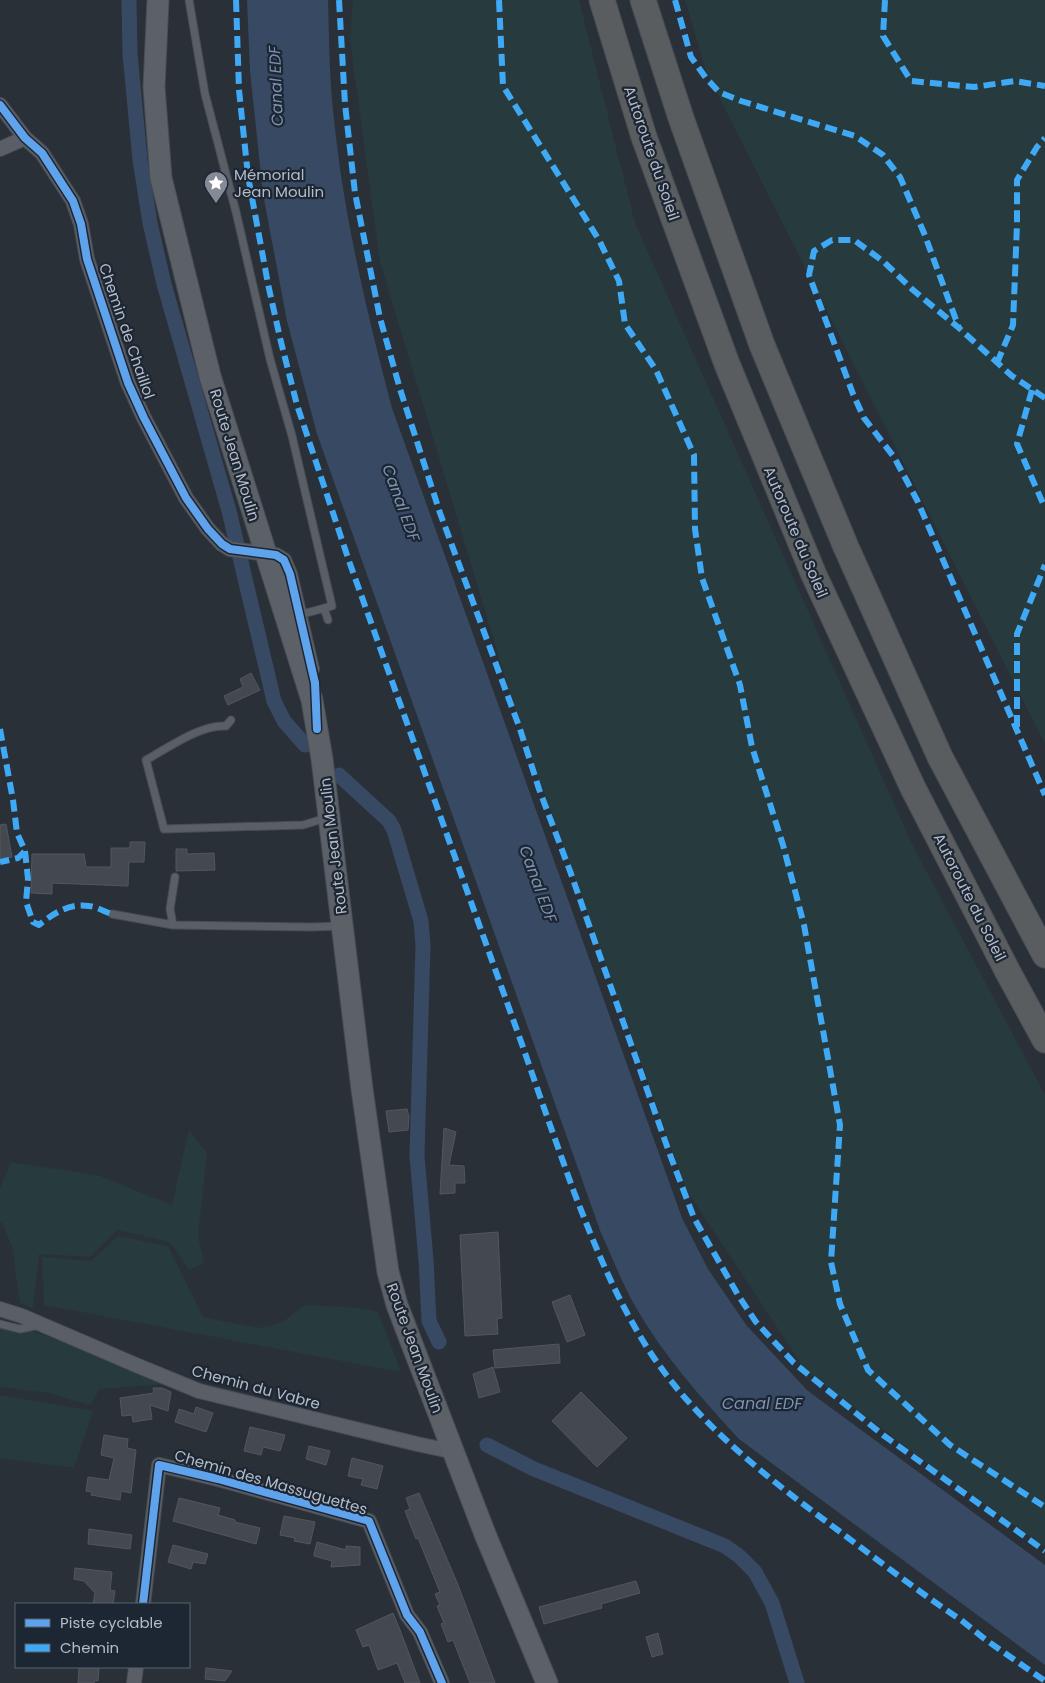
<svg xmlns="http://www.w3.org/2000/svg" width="1045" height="1683" viewBox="0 0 1045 1683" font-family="Poppins,sans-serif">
	<rect width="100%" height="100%" fill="#2a3038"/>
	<path fill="#273a3e" d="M353,0H579L635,223L912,844L1045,1095V1547L943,1475L806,1371L687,1191L517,717L380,262L350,41Z
		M685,0H1045V744L706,71Z
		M189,1130L207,1153L198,1236L204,1263L189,1270L170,1242L117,1230L90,1257L39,1254L33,1308L20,1303L12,1247L2,1222L0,1223V1188L11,1162L100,1176L172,1205Z
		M118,1236L168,1246L203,1317L259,1328L281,1323L305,1305L360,1308L378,1312L401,1372L44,1305L42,1257L91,1261Z
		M0,1321L71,1344L167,1384L100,1389L90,1405L49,1393L0,1387Z
		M0,1395L93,1411L74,1468L0,1458Z"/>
	<path fill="#384963" d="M247,0H328C329,29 329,58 331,87C339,195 364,303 392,408L682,1218L708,1269L747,1326L808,1391L1045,1565V1665L739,1439C701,1398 663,1355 635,1306C622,1283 612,1257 601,1233L317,434L287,321L263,194L250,71Z"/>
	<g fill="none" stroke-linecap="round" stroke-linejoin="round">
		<path stroke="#384963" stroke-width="15" d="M129,0L130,54L140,160L150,223L164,284L229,511L274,701L284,721L305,745
			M339,775L389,821L394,830L421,921L423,945L417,1156L426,1260L429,1321L439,1342
			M487,1445L534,1469L725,1546L739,1556L755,1572L772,1603L797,1683"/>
	</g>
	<path fill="#444950" stroke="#52575f" d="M251,673L260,690L228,705L224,696L243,687L240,679Z
		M6,824L12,857L0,859V825Z
		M130,842H145L144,862H129L128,886L52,883V894L31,893L32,854H84L86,867H111V848H130Z
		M176,849H187V854L214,853L215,870L176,871Z
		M407,1109L409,1117L408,1130L389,1132L386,1111Z
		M444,1128L456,1132L449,1165L464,1166L465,1183H455V1193L440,1194Z
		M498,1232L502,1318L497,1319L498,1334L465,1336L460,1235Z
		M570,1295L585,1335L567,1342L552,1302Z
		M559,1344L560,1363L495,1368L493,1350Z
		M493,1367L500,1392L479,1398L473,1374Z
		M153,1388H162L171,1392L168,1411L150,1405L152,1419L133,1422L132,1415L122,1416L120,1398L154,1393Z
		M581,1392L627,1438L597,1467L552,1421Z
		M196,1407L213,1413L206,1432L175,1422L179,1409L194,1414Z
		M250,1427L285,1435L280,1451L263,1447L261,1455L244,1451Z
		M104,1435L128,1439L127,1448L136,1450L131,1493L121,1491L120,1500L91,1495L92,1492L86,1491L88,1477L109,1480L114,1458L101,1455Z
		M309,1446L330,1451L326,1465L306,1459Z
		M352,1458L383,1466L377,1489L361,1485L363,1479L348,1476Z
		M419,1493L458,1585L495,1683H470L453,1640L448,1642L441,1624L444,1623L437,1606L440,1605L435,1594L440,1592L418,1538L416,1539L405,1511L410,1509L406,1498Z
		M179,1498L220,1508L218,1515L235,1520V1522L260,1528L256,1544L173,1521Z
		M284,1516L315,1522L310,1544L294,1541L295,1538L280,1535Z
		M89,1529L132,1535L130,1549L88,1544Z
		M317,1542L346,1550V1546L360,1547V1565L331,1567L332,1561L314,1556V1554Z
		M173,1545L208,1554L205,1564L193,1562L191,1569L168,1562Z
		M75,1568L112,1572L110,1590L115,1591L113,1604H93L95,1593L84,1581L74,1579Z
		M636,1581L640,1593L601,1604L602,1608L544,1624L539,1607Z
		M393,1613L400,1630L420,1683H405L397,1663L378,1670L369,1645L363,1647L356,1630Z
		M658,1633L663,1654L652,1657L646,1637Z
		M79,1667H99L98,1681L95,1680L94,1683H78Z
		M206,1668L232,1671L225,1681L205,1679Z"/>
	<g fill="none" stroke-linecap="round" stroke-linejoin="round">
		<g stroke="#484c53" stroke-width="9">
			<path id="lane" d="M189,0L205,94L236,212L270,359L292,436L332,606L299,615
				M324,608L328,620
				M231,720L226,726C201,724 168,748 146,760L164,829L303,825L326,818
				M112,914L173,925L312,927L340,926
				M173,925L170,909L175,877
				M0,1324L20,1329L39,1325"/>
		</g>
		<g stroke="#484c53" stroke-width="16">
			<path id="street" d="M0,105L25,138L42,153L73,201L81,224L87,259L128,383L144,418L186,498L208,529L222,544L230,549L276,555L284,560L290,574L312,669
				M0,149L25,138
				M0,1309L22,1316L136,1365L199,1391L417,1444L455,1452
				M143,1604L159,1465L218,1479L369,1521L407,1615L420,1632L442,1683
				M134,1683L136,1667"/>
		</g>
		<g stroke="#484c55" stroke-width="23">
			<path id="primary" d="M158,0L154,87L161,178L210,376L312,700L322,759L362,1089L388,1272L397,1305L485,1534L547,1683"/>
		</g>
		<g stroke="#474c53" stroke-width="27">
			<path id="highway" d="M602,0L644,137L727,364L814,575L913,788L1009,974L1045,1040
				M643,0L681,118L762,345L846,547L940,757L1045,955"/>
		</g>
		<use href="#lane" stroke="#5a5e66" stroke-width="7"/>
		<use href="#street" stroke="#5a5e66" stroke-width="14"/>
		<use href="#primary" stroke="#5c6168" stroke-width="21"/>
		<use href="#highway" stroke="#5a5d60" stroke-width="25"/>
		<path stroke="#3fa9f5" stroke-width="6" stroke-dasharray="12 6" stroke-linecap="butt" d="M236,0L239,90L248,176L268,284L280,338L297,405L349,561L524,1050C540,1097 557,1145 574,1192C596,1249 617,1301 650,1352C699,1426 769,1479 839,1531C879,1561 919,1592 961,1620L986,1640L1045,1681
			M339,0L345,104L355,193L380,318L400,389L440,513L520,729L539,789L570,871L669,1152L694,1218L738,1295L756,1322L794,1363L883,1435L1045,1551
			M499,0L503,86L599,240L619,281L625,324L656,370L694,455L695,529L702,578L740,685L752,747L783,845L804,925L840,1125L831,1262L840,1304L868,1370L950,1445L1045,1507
			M675,0L691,57L706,78L719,92L741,101L855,136L883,155L900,177L924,233L959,328
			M885,0L883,36L911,81L974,87L1015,81L1045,86
			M997,363L1013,325L1017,224V180L1037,147L1045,138
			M1032,390L1017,444L1045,508
			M1045,398L1012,376L959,328L913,290L884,262L854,240H832L814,251L809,275L853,394L864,418L894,457L917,500L1045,795
			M1017,727V634L1045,565
			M0,729L13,800L17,833L25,851L18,858L0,862
			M25,851L28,879L26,902L33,922L39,925C54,913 69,903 89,906C97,907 105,912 112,914"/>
		<g stroke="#1d2633" stroke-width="11">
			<path id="cycleway" d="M0,105L25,138L42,153L73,201L81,224L87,259L128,383L144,418L186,498L208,529L222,544L230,549L276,555L284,560L290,574L315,683L317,729
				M143,1604L159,1465L218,1479L369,1521L407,1615L420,1632L442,1683"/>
		</g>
		<use href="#cycleway" stroke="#60a3ed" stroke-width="8"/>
	</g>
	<defs>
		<g id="sight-pin" transform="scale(1.25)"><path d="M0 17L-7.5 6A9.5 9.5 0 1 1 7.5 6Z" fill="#848b96" stroke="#1d2633"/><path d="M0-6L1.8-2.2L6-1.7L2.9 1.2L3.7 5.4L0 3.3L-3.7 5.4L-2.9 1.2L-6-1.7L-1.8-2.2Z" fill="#fff"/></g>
	</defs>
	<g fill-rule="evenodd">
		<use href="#sight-pin" x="216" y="183"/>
	</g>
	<g text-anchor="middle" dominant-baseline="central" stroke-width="4.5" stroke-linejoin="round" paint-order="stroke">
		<g font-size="15" fill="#b4bcc9" stroke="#1d2633">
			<text transform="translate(652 153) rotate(71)">Autoroute du Soleil</text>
			<text transform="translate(127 331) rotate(71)">Chemin de Chaillol</text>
			<text transform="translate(235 455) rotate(73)">Route Jean Moulin</text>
			<text transform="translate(796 532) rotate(67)">Autoroute du Soleil</text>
			<text transform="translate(333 846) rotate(-97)">Route Jean Moulin</text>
			<text transform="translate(970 897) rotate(63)">Autoroute du Soleil</text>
			<text transform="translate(415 1348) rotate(70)">Route Jean Moulin</text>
			<text transform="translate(256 1387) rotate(15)">Chemin du Vabre</text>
			<text transform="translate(271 1482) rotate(16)">Chemin des Massuguettes</text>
		</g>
		<g font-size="15" fill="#b4bcc9" stroke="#1d2633" text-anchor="start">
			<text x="234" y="174">Mémorial<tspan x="234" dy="17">Jean Moulin</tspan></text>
		</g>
		<g font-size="16" font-style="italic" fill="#7c92b1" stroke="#1d2633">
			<text transform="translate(276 86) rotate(-92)">Canal EDF</text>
			<text transform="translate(401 503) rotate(70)">Canal EDF</text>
			<text transform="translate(538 884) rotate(70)">Canal EDF</text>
			<text x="762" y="1403">Canal EDF</text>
		</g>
	</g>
	<rect x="15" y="1603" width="175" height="65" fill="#1d2633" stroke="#59626f"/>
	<rect x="25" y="1619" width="25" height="8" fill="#60a3ed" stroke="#59626f"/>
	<text x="60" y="1628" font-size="15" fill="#b4bcc9">Piste cyclable</text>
	<rect x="25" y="1644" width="25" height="8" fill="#3fa9f5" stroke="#59626f"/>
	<text x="60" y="1653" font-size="15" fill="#b4bcc9">Chemin</text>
</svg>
